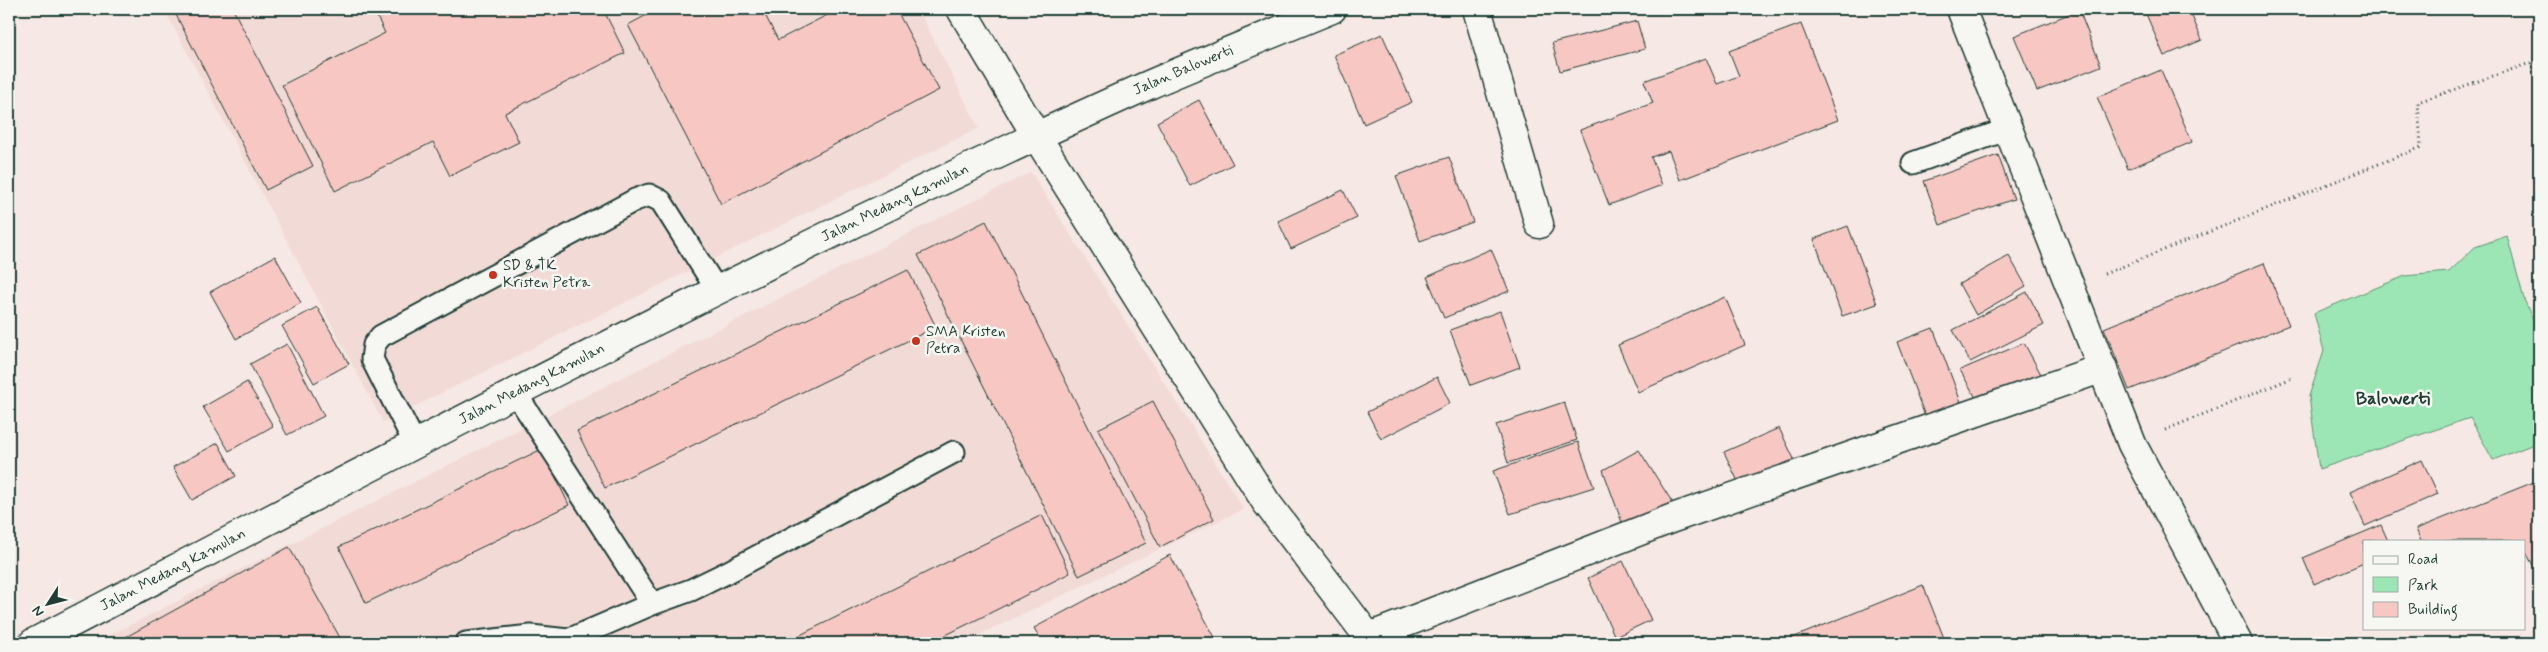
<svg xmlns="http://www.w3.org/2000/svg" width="2548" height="652" viewBox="0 0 2548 652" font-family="Mynerve,sans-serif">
	<rect width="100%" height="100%" fill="#f6e8e4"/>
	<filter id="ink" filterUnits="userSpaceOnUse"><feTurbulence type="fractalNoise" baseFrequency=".02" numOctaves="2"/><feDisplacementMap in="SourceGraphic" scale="10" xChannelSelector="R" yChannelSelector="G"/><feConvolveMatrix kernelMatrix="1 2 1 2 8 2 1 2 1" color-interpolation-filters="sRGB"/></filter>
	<g filter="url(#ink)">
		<path fill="#f2dbd7" d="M164,9H918L979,128L383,422Z
			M1031,172L1244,509L962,643H100L98,641Z"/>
		<path fill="#9ce6b5" stroke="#5e9274" d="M2507,236L2524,299L2539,335V442L2493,460L2470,418L2319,469L2309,396L2324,351L2314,313L2405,276L2449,272L2475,247Z"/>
		<path fill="#f7c7c3" stroke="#1f3d34" d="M173,9H233L313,166L266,190Z
			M373,9H603L625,53L505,113L519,142L450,176L433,142L335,191L282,85L385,33Z
			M658,9H762L778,40L839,9H896L939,90L721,204L628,25Z
			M2144,9H2189L2202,40L2164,56Z
			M2079,10L2101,66L2037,91L2014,36Z
			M1637,21L1645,49L1560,71L1552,43Z
			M1801,24L1838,120L1680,180L1669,151L1651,157L1662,185L1609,205L1580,130L1653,103L1644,81L1706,58L1717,84L1739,76L1729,51Z
			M1382,34L1412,102L1364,124L1334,55Z
			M2161,70L2192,142L2128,169L2097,97Z
			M1199,100L1233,164L1190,186L1157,122Z
			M1998,155L2014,199L1940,225L1924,181Z
			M1449,157L1473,222L1420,241L1396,176Z
			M1343,190L1357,218L1291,249L1278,221Z
			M986,221L1146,543L1079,576L918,255Z
			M1848,226L1877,304L1842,316L1814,239Z
			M1491,249L1509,291L1444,318L1427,277Z
			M275,256L301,303L236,339L210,292Z
			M2009,256L2026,286L1976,315L1959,284Z
			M2264,263L2289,325L2129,390L2104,328Z
			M908,270L936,327L605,488L577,431Z
			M2027,292L2044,325L1970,362L1953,330Z
			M1725,297L1745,345L1638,392L1618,345Z
			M317,307L349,364L314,383L282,326Z
			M1500,311L1520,367L1471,385L1450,330Z
			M1933,328L1964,410L1928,424L1897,342Z
			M2024,343L2043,378L1980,405L1960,370Z
			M287,344L324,416L287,435L250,364Z
			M1437,377L1450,403L1381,439L1367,412Z
			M247,382L273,426L229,451L203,407Z
			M1153,401L1214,519L1160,547L1098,429Z
			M1564,402L1577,440L1508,463L1496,425Z
			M1779,428L1796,463L1741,488L1724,452Z
			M1578,442L1594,487L1510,514L1493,471Z
			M218,443L236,476L192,500L173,467Z
			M542,449L569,505L366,603L339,547Z
			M1639,450L1676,508L1624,528L1603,470Z
			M2422,460L2438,494L2365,526L2350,492Z
			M2539,480V576L2524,549V541H2421L2416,529Z
			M1042,515L1070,573L930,643H784Z
			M2381,525L2388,541H2364V563L2314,584L2303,558Z
			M289,547L343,643H115Z
			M1170,555L1218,643H1043L1034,628Z
			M1623,561L1651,620L1615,637L1588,578Z
			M1923,585L1944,638L1931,643H1780Z"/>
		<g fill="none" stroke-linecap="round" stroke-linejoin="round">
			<g stroke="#1f3d34" stroke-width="25">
				<path id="lane" d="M1913,163L2008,129
					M515,392L652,604L691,590L728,572L954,452
					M415,444L372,359L374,345L381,336L635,200L649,195L661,201L717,290
					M466,643L531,636L568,640L652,604"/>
			</g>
			<g stroke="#1f3d34" stroke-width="31">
				<path id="street" d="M1477,9L1539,224
					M1961,9L2132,444L2238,643
					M1037,137L1266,502L1373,643
					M1369,637L1673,518L2103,368"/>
			</g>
			<g stroke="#1f3d34" stroke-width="31">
				<g id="secondary">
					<path d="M961,9L1037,137"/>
					<path id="s1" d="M33,643C400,452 766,257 1144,87C1206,60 1269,35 1332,9"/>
				</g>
			</g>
			<path stroke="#1f3d34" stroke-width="3" stroke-dasharray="1 4" stroke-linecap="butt" d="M2104,274L2421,147L2418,102L2539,60
				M2165,430L2292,378"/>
			<use href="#lane" stroke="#f6f6f2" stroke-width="21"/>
			<use href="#street" stroke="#f6f6f2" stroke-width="28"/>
			<use href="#secondary" stroke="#f6f6f2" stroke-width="28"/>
		</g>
	</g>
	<g fill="#c8321e" stroke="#f6f6f2" stroke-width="2">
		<circle cx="493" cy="275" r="5"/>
		<circle cx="916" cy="341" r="5"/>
	</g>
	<g text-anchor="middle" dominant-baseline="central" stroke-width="5" stroke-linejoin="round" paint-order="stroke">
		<g font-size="15" fill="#1f3d34" stroke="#f6f6f2">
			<text stroke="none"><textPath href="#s1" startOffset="1285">Jalan Balowerti</textPath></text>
			<text stroke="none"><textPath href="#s1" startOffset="968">Jalan Medang Kamulan</textPath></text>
			<text stroke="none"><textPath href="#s1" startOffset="562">Jalan Medang Kamulan</textPath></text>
			<text stroke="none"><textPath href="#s1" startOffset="158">Jalan Medang Kamulan</textPath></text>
		</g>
		<g font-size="15" fill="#1f3d34" stroke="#f6f6f2" text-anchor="start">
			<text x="503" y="266">SD &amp; TK<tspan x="503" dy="17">Kristen Petra</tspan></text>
			<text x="926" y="332">SMA Kristen<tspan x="926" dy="17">Petra</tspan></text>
		</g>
		<g font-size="18" font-weight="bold" fill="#1f3d34" stroke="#f6f6f2">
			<text x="2393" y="399">Balowerti</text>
		</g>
	</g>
	<rect width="2548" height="652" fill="none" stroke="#f6f6f2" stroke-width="30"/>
	<rect x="15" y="15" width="2518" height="622" fill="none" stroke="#1f3d34" stroke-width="2" filter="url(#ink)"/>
	<rect x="2363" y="540" width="162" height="90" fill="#f6f6f2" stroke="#a0aca6"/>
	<rect x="2373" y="556" width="25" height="8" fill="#f6f6f2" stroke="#a0aca6"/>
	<text x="2408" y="564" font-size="15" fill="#1f3d34">Road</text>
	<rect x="2373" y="577" width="25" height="15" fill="#9ce6b5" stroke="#a0aca6"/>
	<text x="2408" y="590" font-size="15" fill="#1f3d34">Park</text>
	<rect x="2373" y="602" width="25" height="15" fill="#f7c7c3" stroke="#a0aca6"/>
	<text x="2408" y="614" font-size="15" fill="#1f3d34">Building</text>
	<g transform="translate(48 604) rotate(234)" stroke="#f6f6f2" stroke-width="4" paint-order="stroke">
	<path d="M0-4L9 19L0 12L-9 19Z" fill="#1f3d34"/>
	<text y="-8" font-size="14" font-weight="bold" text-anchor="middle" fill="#1f3d34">N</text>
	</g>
</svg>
